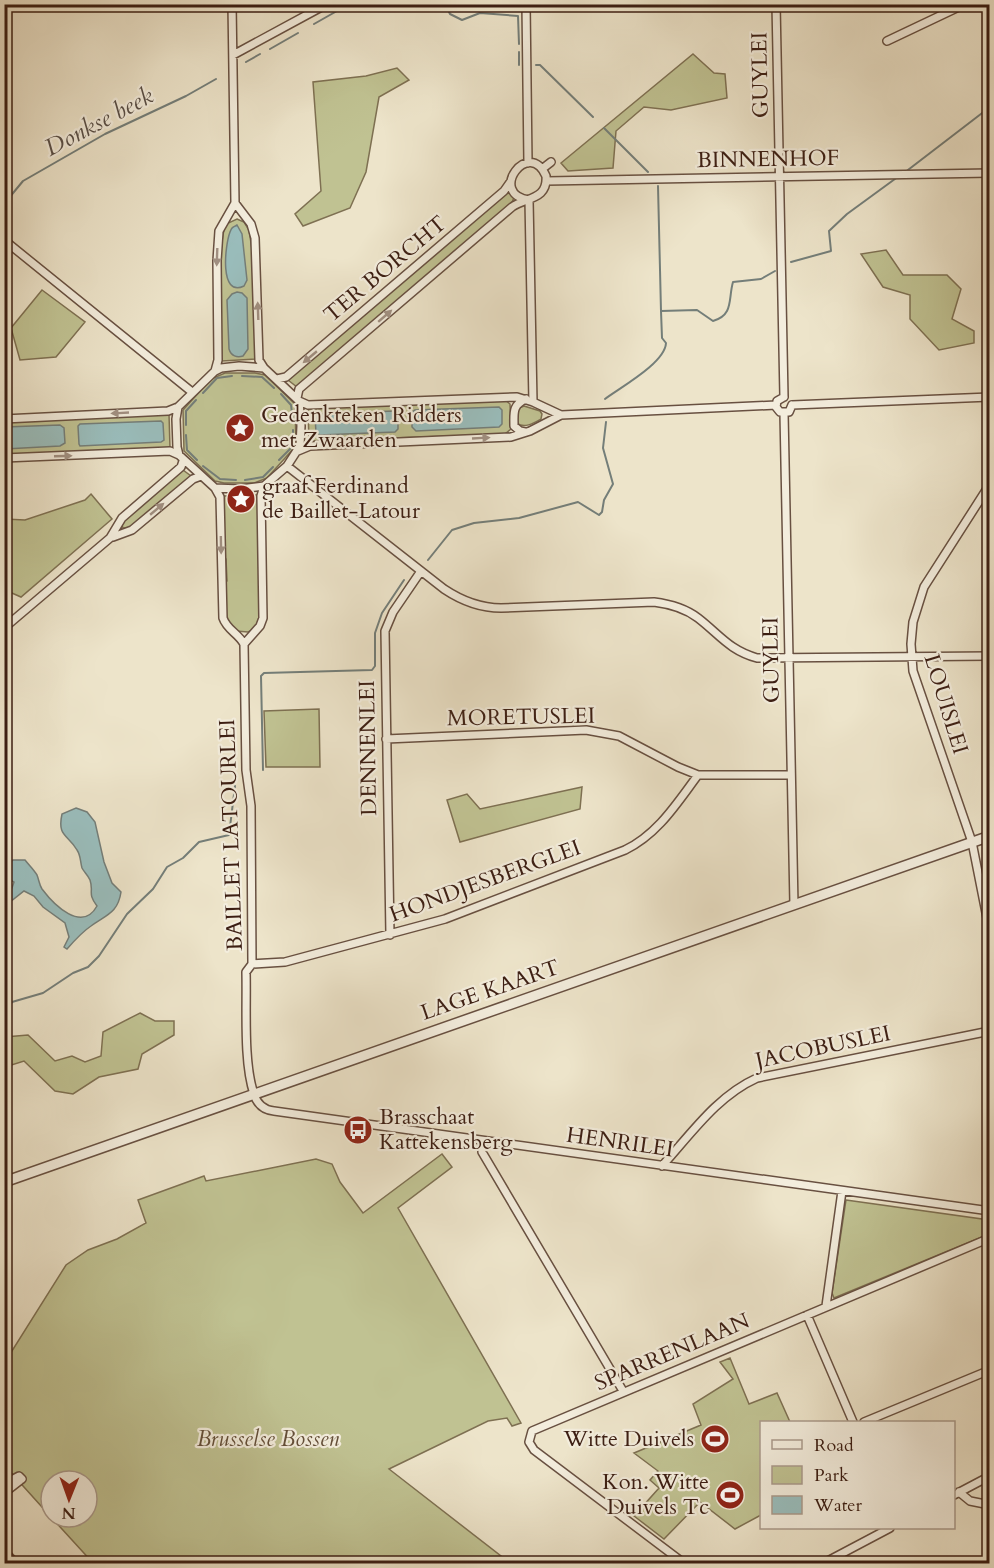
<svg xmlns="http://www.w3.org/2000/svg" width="994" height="1568" viewBox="0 0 994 1568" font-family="Cardo,serif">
	<rect width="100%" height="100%" fill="#ede4ca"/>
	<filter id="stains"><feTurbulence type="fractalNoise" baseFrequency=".00333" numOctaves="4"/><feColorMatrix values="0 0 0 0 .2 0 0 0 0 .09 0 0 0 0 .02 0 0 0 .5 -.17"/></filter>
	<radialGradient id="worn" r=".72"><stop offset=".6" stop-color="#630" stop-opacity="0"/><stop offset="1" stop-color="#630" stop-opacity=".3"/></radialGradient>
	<path fill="#c0c292" stroke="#7e7052" stroke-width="1.5" d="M693,54L714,73L725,74L727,98L671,110L644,107L616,131L613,168L568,171L561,163Z
		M397,68L409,80L379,97L366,172L350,208L303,226L295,214L321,191L313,82L366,76Z
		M507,193H511L514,197L512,203L297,387L288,380Z
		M237,219L244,222L249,230L253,256L256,359L222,361C217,343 218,241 226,224Z
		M886,250L903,275H947L961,289L952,319L974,331V343L939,350L910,319V295L883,287L861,254Z
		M42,290L85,322L56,357L20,360L11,328Z
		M225,373H255L265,375L295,404L296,446L267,478L254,483H224L215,481L184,451L183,410L211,379Z
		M505,400L510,404L511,429L505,434L309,441L308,408Z
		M524,406L540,411L542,414L541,419C534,423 524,429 517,423V409Z
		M169,414L170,448H168L5,455L4,421Z
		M183,470L191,476L190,478L130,528H123L121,523Z
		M91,494L112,519L21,597L5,590V519L25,520L85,500Z
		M258,495L260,620L253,630L248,632L236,631L226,619L225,583L227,581L226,559L224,557L223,497L224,496Z
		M319,709L320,767H266L264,711Z
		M582,787L580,809L460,842L447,800L467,794L480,809Z
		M140,1013L155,1021H174V1035L142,1054L138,1069L99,1077L73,1094L55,1091L24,1061L5,1067V1037L28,1035L55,1061L72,1056L85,1062L101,1056L103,1032Z
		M442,1154L452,1167L398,1208L521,1423L512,1426L507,1418L488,1421L389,1469L510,1563H93L51,1517H87V1481H51V1517L5,1466V1362L66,1265L88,1250L117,1239L146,1223L138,1200L204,1176L206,1181L316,1159L332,1164L340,1182L363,1213Z
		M846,1200L989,1220V1234L834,1298L832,1293Z
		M730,1358L749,1404L777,1393L790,1422H762L761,1515L735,1529L700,1502L664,1539L634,1516L659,1488L650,1480L658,1471L634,1453L701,1425L693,1404L733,1379L720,1362Z"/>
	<path fill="#9abebd" stroke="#747e79" stroke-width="1.5" d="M237,225L242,234L247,280L244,286C219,298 225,245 230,232C232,227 232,228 237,225Z
		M237,292L242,293L247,298L248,349L243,356C237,358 231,356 229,349L227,300L232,294Z
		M499,407L502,410V424L499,427L416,431L412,427V412L415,410Z
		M394,411L398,412V429L395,432L320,435L316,433L315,416L317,414Z
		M161,421L163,423L164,440L161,442L80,446L79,444L78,426L80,424Z
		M60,425L64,428L65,443L60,446L5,449V427Z
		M76,808L87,812L95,822L104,862L112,883L121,892C118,913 106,915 91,926C82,932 74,941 67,949L64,947L69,937L65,923L43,907L34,896L24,891L5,906V891L12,888L14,882L7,878L5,880V865L13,860H25C29,865 34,870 37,875C39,880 39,884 42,889C54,905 82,933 97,906C87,893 94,892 90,880C88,875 84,872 82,868C80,861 81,856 77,850C68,834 57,837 62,814Z"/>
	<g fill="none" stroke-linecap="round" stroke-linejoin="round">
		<path stroke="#747e79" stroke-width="2" d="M445,4L450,14L462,20L480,13L518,16L519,44
			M314,24L344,7
			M270,49L298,33
			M519,52V65
			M246,62L260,54
			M536,65H540L593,117
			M604,128L648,172
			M904,173L990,107
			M658,186L661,311
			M4,204L23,181L105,134L186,96L216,79
			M791,262L831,251L829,231L847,214L899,176
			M242,376L262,377L274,388
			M203,393L217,378L232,376
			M281,394L291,405L293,421
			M605,399C621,387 665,363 666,343L662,338L661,311L697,310L713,321C734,315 728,299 733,282L761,279L775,271
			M186,425V411L196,400
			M186,435L187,450L197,460
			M279,460L293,446V430
			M203,466L220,479L236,480
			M245,480L263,477L273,467
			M428,560L452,530L474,523L519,518L578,502L599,515L602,512L604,500L613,484L603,448L606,422
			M263,770L261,676L264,673L372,670L375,666V633L382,613L404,580
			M4,1011L8,1009L12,1002L43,993L73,973L88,967L99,956L127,914L153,889L167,867L183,858L199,842L229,835L235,786"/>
		<g stroke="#685041" stroke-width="10">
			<path id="minor" d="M526,4L528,163
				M776,4L784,397
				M887,41L965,4
				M233,55L327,4
				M542,169L551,162
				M547,181L990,173
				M529,200L533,402
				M235,203L251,224L255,238L259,360L264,368
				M4,240L192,392
				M239,366L264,368L299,401L301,426L300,446L287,466L264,486L240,489L215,488L179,455L177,447L176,419L178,407L215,371L221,368Z
				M215,371L218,360L217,261L219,231L235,203L232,4
				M277,379L286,377L504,191L511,181
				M784,397L777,401L776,407L780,412H789L792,405
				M297,398L299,389L512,207C526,197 548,200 546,176C529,137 487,194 529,200
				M299,401L308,405L517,397L533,402L561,415
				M792,405L990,397
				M784,413L794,905
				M4,419L168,411L178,407
				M525,432L520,431L514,426C514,413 512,405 526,399
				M298,451L310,446L511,437L530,431L561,415L776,405
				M4,458L170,451L179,455
				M287,466L444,589C462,601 480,608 501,608L654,602C670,604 685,608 698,618C720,635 729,650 757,658L990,656
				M990,484L924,587L913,622L911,644L913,671L972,842L990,933
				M215,488L220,497L223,618C227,630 238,633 244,644L246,770L251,806L252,964L246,972C247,1006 243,1062 254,1094C257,1104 264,1110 274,1111L990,1211
				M113,537L132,530L193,479L201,476
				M4,628L110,538L122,518L181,467L183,461
				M244,644L260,626L263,618L261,496L264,486
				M386,739L586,730L619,736L678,767L698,775H791
				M390,935L385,631L393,612L421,571
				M252,964L285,962L445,919L625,850C658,834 677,803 698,775
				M482,1141V1152L623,1391
				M662,1166C691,1134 717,1096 757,1078L990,1031
				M826,1306L842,1191
				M807,1315L853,1422
				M864,1422L990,1370
				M4,1484L19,1476L22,1479
				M959,1492L970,1501L990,1505
				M4,1493L22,1479
				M954,1495L990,1476
				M4,1551L16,1564
				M685,1564L534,1450L529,1442L532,1431L990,1238
				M822,1564L890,1528"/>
		</g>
		<g stroke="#685041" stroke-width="12">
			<path id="tertiary" d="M4,1182L990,836"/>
		</g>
		<use href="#minor" stroke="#f3eddd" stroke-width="7"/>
		<use href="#tertiary" stroke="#f3eddd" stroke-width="9"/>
	</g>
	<defs><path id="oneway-solid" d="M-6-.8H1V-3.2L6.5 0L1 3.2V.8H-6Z" transform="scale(1.5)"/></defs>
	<g fill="#a19082">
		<use href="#oneway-solid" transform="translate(217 257) rotate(92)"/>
		<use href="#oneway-solid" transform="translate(258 311) rotate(-92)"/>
		<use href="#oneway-solid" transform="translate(385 316) rotate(-41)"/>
		<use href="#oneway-solid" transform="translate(310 357) rotate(140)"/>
		<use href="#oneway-solid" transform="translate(120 413) rotate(177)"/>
		<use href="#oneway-solid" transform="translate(481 438) rotate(-3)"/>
		<use href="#oneway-solid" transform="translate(63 456) rotate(-2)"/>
		<use href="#oneway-solid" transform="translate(157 509) rotate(-40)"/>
		<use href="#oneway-solid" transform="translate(221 545) rotate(89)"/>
	</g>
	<defs>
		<g id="sight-disc" transform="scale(1.5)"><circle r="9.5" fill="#8f2418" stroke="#f3eddd"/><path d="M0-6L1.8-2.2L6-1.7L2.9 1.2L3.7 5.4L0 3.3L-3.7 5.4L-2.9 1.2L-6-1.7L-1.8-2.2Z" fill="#fff"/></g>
		<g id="bus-disc" transform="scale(1.5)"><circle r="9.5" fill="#8f2418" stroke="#f3eddd"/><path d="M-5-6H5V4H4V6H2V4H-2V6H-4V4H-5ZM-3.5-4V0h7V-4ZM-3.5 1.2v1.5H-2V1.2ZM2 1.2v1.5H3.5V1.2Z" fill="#fff"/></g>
		<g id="stadium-disc" transform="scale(1.5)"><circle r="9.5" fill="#8f2418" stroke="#f3eddd"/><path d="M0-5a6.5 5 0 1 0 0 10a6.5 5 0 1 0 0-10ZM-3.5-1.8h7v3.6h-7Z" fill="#fff"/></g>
	</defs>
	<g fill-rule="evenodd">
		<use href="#sight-disc" x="240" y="428"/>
		<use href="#sight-disc" x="241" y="499"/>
		<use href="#bus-disc" x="358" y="1130"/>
		<use href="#stadium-disc" x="715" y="1439"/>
		<use href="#stadium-disc" x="730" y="1495"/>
	</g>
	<g text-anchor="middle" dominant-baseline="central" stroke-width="4.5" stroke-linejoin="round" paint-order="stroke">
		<g font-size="22" fill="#3c1e13" stroke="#f3eddd">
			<text transform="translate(760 75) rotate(-91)">GUYLEI</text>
			<text transform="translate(768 159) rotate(-1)">BINNENHOF</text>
			<text transform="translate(385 269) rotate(-40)">TER BORCHT</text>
			<text transform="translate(771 660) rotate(-91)">GUYLEI</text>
			<text transform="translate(946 704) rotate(73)">LOUISLEI</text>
			<text transform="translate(521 717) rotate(-1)">MORETUSLEI</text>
			<text transform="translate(368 748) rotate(-91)">DENNENLEI</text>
			<text transform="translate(231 835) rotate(-92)">BAILLET LATOURLEI</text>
			<text transform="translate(485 881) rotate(-20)">HONDJESBERGLEI</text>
			<text transform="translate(490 990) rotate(-19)">LAGE KAART</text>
			<text transform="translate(823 1047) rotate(-12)">JACOBUSLEI</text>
			<text transform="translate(620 1142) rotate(8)">HENRILEI</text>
			<text transform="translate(672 1352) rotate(-23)">SPARRENLAAN</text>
		</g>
		<g font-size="22" fill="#3c1e13" stroke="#f3eddd" text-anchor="start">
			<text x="261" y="415">Gedenkteken Ridders<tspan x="261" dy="25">met Zwaarden</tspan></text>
			<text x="262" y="486">graaf Ferdinand<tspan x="262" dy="25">de Baillet-Latour</tspan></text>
			<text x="379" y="1117">Brasschaat<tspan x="379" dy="25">Kattekensberg</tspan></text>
			<text x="694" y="1439" text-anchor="end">Witte Duivels</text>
			<text x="709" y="1482" text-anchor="end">Kon. Witte<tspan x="709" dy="25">Duivels Tc</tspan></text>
		</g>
		<g font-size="22" font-style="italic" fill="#644f39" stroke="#f3eddd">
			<text x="268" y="1439">Brusselse Bossen</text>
		</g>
		<g font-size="24" font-style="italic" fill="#584e46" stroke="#f3eddd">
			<text transform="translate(99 122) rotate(-28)">Donkse beek</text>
		</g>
	</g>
	<rect width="994" height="1568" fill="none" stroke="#ede4ca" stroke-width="24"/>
	<rect x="6" y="6" width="982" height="1556" fill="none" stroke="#3c1e13" stroke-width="3"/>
	<rect x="12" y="12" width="970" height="1544" fill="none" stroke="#3c1e13" stroke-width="1.5"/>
	<rect x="760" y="1421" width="195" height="108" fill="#f3eddd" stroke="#aa9a8c" stroke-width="1.5"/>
	<rect x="772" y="1440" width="30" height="9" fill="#f3eddd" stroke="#aa9a8c" stroke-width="1.5"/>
	<text x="814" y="1451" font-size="18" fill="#3c1e13">Road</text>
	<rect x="772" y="1466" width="30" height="18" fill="#c0c292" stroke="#aa9a8c" stroke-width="1.5"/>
	<text x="814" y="1481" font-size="18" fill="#3c1e13">Park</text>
	<rect x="772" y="1496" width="30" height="18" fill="#9abebd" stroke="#aa9a8c" stroke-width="1.5"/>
	<text x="814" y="1511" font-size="18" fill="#3c1e13">Water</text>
	<g transform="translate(69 1499) rotate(181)"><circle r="28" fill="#f3eddd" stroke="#aa9a8c" stroke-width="1.5"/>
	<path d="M0-4.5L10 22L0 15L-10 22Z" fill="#8f2418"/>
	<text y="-9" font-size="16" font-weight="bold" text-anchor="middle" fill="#3c1e13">N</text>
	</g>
	<rect width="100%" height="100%" filter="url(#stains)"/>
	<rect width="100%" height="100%" fill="url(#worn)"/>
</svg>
